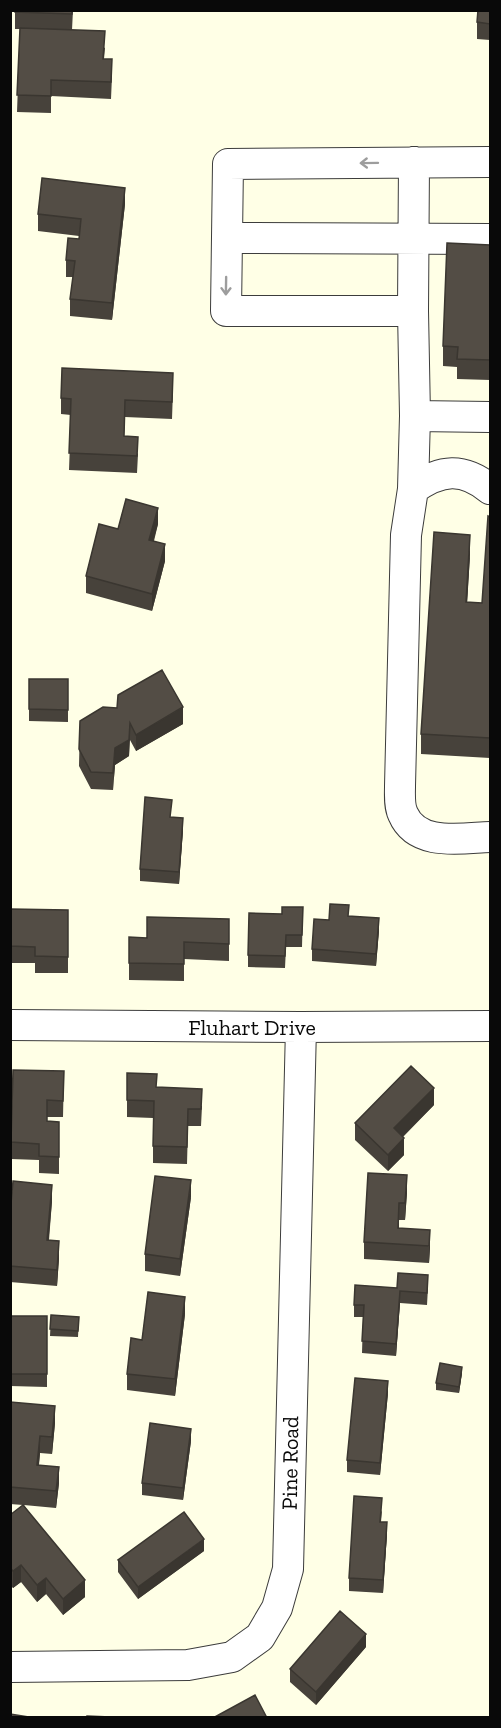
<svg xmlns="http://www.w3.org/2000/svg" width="501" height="1728" viewBox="0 0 501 1728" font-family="'Zilla Slab',serif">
	<rect width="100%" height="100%" fill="#ffffe6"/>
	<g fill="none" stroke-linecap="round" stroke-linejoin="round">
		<g stroke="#3c3c3c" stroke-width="32">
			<path id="minor" d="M414,162L413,311L415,416L413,489L406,535L400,786C400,794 399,806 403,814C417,847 461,838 490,837
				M227,238L490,239
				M413,311H226L228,164L490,162
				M415,416L490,417
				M413,489C441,469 463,467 490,489
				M10,1025L301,1027L490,1026
				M10,1667L188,1665L232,1657L260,1637L277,1608L288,1569L301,1027"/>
		</g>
		<use href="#minor" stroke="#fff" stroke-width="30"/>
	</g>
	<path fill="#47423b" d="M15,10H73L72,30L105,48L104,59L112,76L111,99L51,96V113L17,112L20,29H15Z
		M490,10V40L477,39V22Z
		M125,204L112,320L70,316V299L73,277H66V260L79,239V236L38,231V214Z
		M490,245V380L457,379V367L443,366V346Z
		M173,390L172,419L125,417L124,436L138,454L137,473L69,470L71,415L61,414V398Z
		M490,517V758L421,754V734L470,555L467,602L482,603Z
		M158,524L154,541L165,561L152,611L86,593V576L118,529Z
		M29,679H68V722L29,721Z
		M80,721L183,724L136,751L130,740L129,756L115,765L113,790L91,789L79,766Z
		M171,817L183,830L179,884L140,881V869Z
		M303,907L302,947H286L285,968L248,967V955L282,914Z
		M10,909L68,910V973H35V963H10Z
		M349,916L379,930L376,966L312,961V949L329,920Z
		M229,919V961L184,959V981L129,980V963L147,938Z
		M64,1071L63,1117H47V1121L59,1122V1174L39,1173V1160L11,1159V1142Z
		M157,1087L202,1106L201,1126H188L187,1164L153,1163V1118L127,1117V1100Z
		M434,1105L403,1137L404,1155L388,1171L355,1140V1123Z
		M407,1192L405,1220H399V1228L430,1247L429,1263L364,1259V1242Z
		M191,1197L180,1276L145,1271V1254Z
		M52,1201L49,1240L59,1258L57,1286L10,1282V1215Z
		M428,1287L427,1305L400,1303L396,1356L362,1353L363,1317H354V1305L397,1288Z
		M185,1314L175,1396L127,1390V1374L142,1340Z
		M51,1315L79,1317L78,1337L50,1336Z
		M10,1316H47V1387L10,1386Z
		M462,1373L459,1393L436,1390V1383Z
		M388,1393L380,1475L347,1472V1460Z
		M10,1402L55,1423L52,1454L40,1453L39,1465L59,1483L56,1508L24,1505L85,1597L63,1615L46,1594L37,1602L21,1582L13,1588L10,1585V1515L23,1505L10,1504Z
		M191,1441L183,1500L142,1495V1483Z
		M382,1510L381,1522L387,1534L383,1593L349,1591V1578Z
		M204,1551L138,1599L118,1572V1560Z
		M366,1647L316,1705L290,1682V1669Z"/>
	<path fill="#3a3630" d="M125,188V204L112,320V303Z
		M158,508V524L149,556V540Z
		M470,535V555L466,622V602Z
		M165,544V561L152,611V594Z
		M183,707V724L136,751V735Z
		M130,723L129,756L115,765L113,790L115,748Z
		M183,818V830L179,884V872Z
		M379,918V930L376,966V954Z
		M434,1088V1105L394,1145V1128Z
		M404,1138V1155L388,1171V1155Z
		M407,1175V1192L405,1220V1203Z
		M191,1180V1197L180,1276V1259Z
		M52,1185V1201L47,1257V1240Z
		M430,1230V1247L429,1263V1246Z
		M59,1241V1258L57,1286V1270Z
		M400,1291V1303L396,1356V1344Z
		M185,1297V1314L175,1396V1379Z
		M462,1367V1373L459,1393V1387Z
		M388,1381V1393L380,1475V1463Z
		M55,1406V1423L52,1454V1437Z
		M191,1429V1441L183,1500V1488Z
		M40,1436V1453L37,1481V1465Z
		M59,1467V1483L56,1508V1491Z
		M387,1522V1534L383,1593V1580Z
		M204,1539V1551L138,1599V1587Z
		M21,1565V1582L13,1588V1571Z
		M46,1578V1594L37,1602V1585Z
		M85,1580V1597L63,1615V1599Z
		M366,1634V1647L316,1705V1692Z"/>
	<path fill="#534d45" stroke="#3a3630" stroke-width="1.5" d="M15,10H72V14L15,12Z
		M478,10H490V24L477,22Z
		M20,28L105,31L103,59H112L111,82L51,80V96L17,95Z
		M42,178L125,188L112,303L70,299L75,261L66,260L68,238L79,239L81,219L38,214Z
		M447,243L490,245V360L457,359L458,347L443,346Z
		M62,368L173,373L172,402L125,400L124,436L138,437L137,456L69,453L71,399L61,398Z
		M126,499L158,508L149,540L165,544L152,594L86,576L99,524L118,529Z
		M488,516L490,517V738L421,734L434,532L470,535L466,602L482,603Z
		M162,670L183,707L136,735L130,723L129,740L115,748L113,773L91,772L79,749L80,721L103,707L117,708L118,695Z
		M29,679H68V710L29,709Z
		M145,797L172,800L170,817L183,818L179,872L140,869Z
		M330,904L349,905L348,916L379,918L376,954L312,949L314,919L329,920Z
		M282,907H303L302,935H286L285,956L248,955L249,913L282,914Z
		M10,909L68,910V957L35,956V947L10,946Z
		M147,917L229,919V944L184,942V964L129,963V937L147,938Z
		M411,1066L434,1088L394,1128L404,1138L388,1155L355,1123Z
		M13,1070L64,1071L63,1101L47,1100V1121L59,1122V1157L39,1156V1144L11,1142Z
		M127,1073L157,1074L156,1087L202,1089L201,1109H188L187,1147L153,1146L154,1101L127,1100Z
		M368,1173L407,1175L405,1203H399L398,1228L430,1230L429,1246L364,1242Z
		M155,1176L191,1180L180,1259L145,1254Z
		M13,1181L52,1185L47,1240L59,1241L57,1270L10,1266V1215Z
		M398,1273L428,1275L427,1293L400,1291L396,1344L362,1341L364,1305H354L355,1285L397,1288Z
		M148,1292L185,1297L175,1379L127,1374L131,1338L142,1340Z
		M51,1315L79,1317L78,1331L50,1329Z
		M10,1316H47V1374H10Z
		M440,1363L462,1367L459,1387L436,1383Z
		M355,1378L388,1381L380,1463L347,1460Z
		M10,1402L55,1406L52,1437L40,1436L37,1465L59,1467L56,1491L10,1487Z
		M150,1423L191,1429L183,1488L142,1483Z
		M354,1496L382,1498L380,1522H387L383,1580L349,1578Z
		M23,1505L85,1580L63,1599L46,1578L37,1585L21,1565L13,1571L10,1568V1515Z
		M184,1512L204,1539L138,1587L118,1560Z
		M340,1611L366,1634L316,1692L290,1669Z
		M255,1695L267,1718H213Z
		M10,1714L35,1718H10Z
		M87,1716L134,1718H87Z"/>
	<defs><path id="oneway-shaft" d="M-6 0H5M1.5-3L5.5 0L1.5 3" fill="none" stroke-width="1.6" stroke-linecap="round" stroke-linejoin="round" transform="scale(1.5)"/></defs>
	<g stroke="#9d9d9d">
		<use href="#oneway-shaft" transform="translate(369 163) rotate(179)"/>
		<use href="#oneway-shaft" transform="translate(226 286) rotate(91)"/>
	</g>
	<g text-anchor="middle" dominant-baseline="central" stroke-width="6" stroke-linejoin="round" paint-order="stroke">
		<g font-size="22" fill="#090909" stroke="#fff">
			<text x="252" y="1027">Fluhart Drive</text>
			<text transform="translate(290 1463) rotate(-89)">Pine Road</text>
		</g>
	</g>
	<rect width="501" height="1728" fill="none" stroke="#090909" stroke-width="24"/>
</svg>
